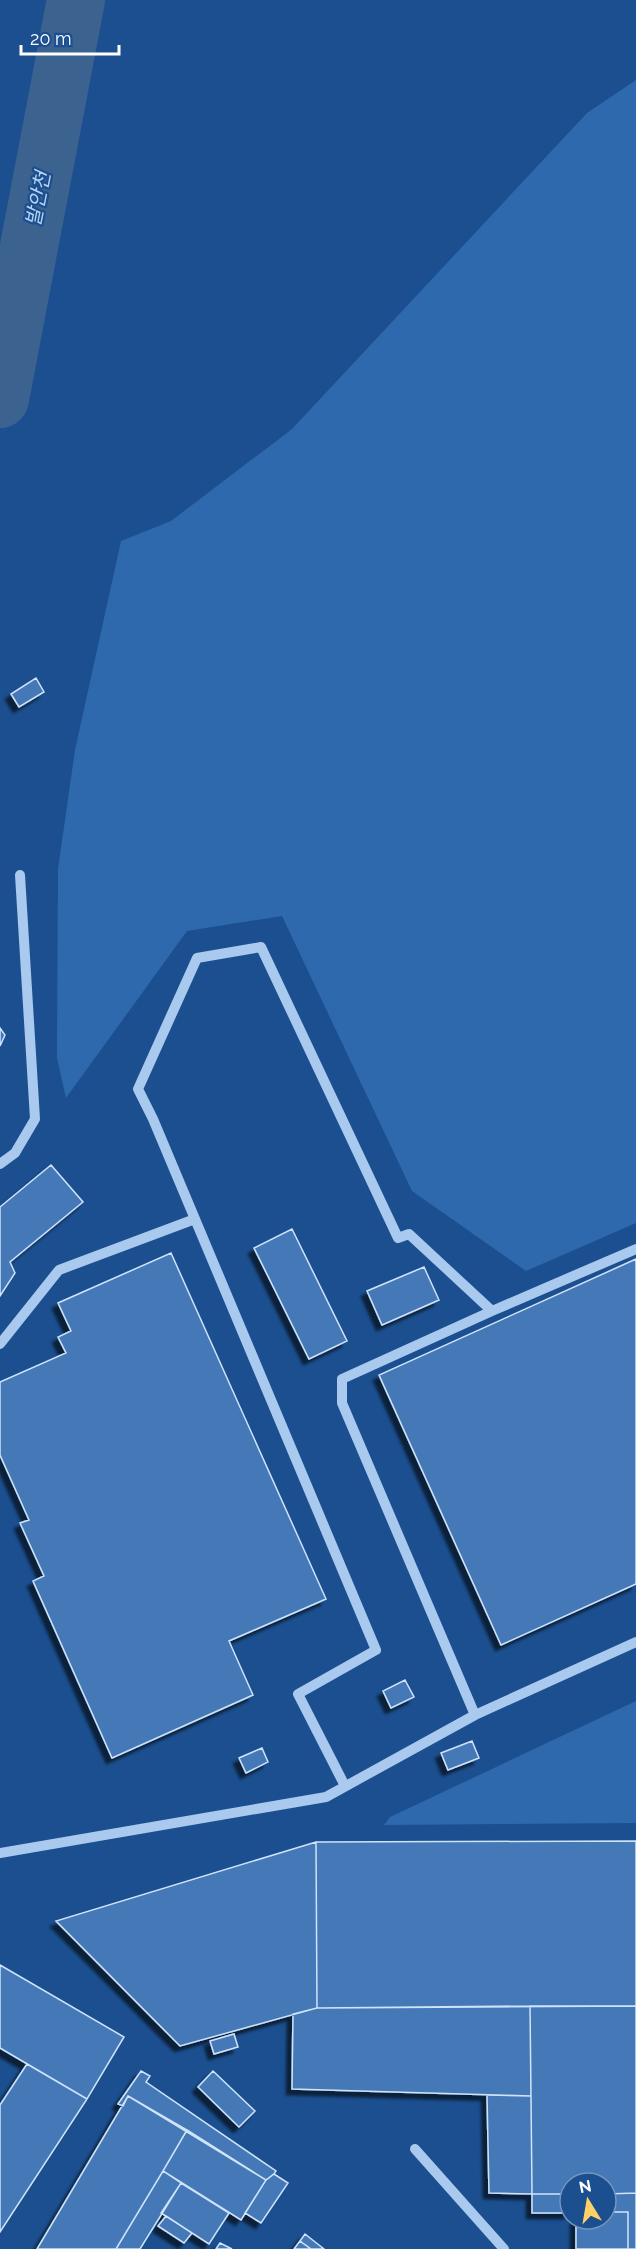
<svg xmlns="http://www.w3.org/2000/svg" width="636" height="2249" viewBox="0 0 636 2249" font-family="Raleway,'Noto Sans KR',sans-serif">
	<defs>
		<filter id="shadow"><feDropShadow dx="-5.5" dy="5.5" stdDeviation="1.5" flood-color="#0009"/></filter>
	</defs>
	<rect width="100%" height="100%" fill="#1b4f8f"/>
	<path fill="#2e69ad" d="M636,80V1223L526,1271L412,1191L282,916L187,931L66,1098L57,1058L58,869L75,750L121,541L171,521L292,429L587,113Z
		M636,1701V1823L384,1825L390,1817Z"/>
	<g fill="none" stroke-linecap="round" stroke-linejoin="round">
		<path stroke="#3c6290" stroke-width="58" d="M0,399L76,0"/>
	</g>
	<path fill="#4478b7" stroke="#cfe3fa" stroke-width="1.5" filter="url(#shadow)" d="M36,678L44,692L19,707L11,694Z
		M0,1028L5,1035L0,1046Z
		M51,1165L83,1202L10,1262L15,1273L0,1296V1207Z
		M292,1229L347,1341L309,1359L254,1248Z
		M171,1253L326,1599L229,1641L253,1695L112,1758L33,1581L44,1576L20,1523L29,1520L0,1455V1382L66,1353L58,1337L71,1331L58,1303Z
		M636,1259V1584L501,1645L379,1375Z
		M424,1267L439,1300L382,1325L367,1291Z
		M405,1680L414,1697L391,1708L383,1691Z
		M472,1741L479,1758L448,1770L441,1753Z
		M262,1748L268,1762L246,1773L239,1758Z
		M636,1841V2006L317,2008L316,1842Z
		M316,1842L317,2008L180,2046L56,1921Z
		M0,1965L124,2037L87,2099L0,2048Z
		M530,2006L531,2096L292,2089L293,2014L317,2008Z
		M530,2006H636V2193L606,2194V2183H570V2194H532Z
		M234,2034L238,2047L214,2054L210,2041Z
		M27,2064L87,2099L0,2232V2105Z
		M141,2071L150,2076L146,2082L276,2171L274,2174L266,2180L128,2096L123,2106L118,2104Z
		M213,2071L255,2111L239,2127L198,2087Z
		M487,2095L531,2096L532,2194L489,2193Z
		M128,2096L187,2130L163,2171L116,2249H37Z
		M187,2130L266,2180L241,2220L163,2171Z
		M163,2171L181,2183L140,2249H116Z
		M274,2174L288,2183L261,2223L245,2213L266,2180Z
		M181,2183L229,2213L209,2244L161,2213Z
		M636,2193V2249H628V2212H606V2194Z
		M532,2194H570V2213H532Z
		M606,2212H628V2249H576V2219H606Z
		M166,2216L192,2233L184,2243L158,2226Z
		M305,2234L324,2249H311L300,2241Z
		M300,2241L311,2249H294Z
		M220,2243L232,2249H216Z"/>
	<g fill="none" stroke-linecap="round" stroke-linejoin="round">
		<path stroke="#a9c9ee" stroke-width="10" d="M0,1164L15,1153L35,1119L20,875
			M0,1344L59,1270L195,1219
			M475,1715L636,1642
			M345,1786L298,1694L376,1650L153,1119L138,1089L197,958L261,947L398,1238L409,1234L492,1311L636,1249
			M0,1853L326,1797L475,1715L342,1403V1379L492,1311
			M415,2149L504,2249"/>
	</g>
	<g text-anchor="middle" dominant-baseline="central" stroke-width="4.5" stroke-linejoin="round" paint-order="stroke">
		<g font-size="20" font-style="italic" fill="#b5d3f5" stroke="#1b4f8f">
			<text transform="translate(38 199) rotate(-79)">발안천</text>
		</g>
	</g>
	<g transform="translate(588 2201) rotate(349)"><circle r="28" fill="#1b4f8f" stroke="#7695bc" stroke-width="1.5"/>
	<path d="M0-4.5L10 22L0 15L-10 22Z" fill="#ffd166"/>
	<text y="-9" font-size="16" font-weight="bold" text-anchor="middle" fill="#ffffff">N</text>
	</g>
	<path d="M21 45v9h98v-9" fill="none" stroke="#ffffff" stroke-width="3"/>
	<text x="30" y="45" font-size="18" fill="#ffffff" stroke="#1b4f8f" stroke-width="4.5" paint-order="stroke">20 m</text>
</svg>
